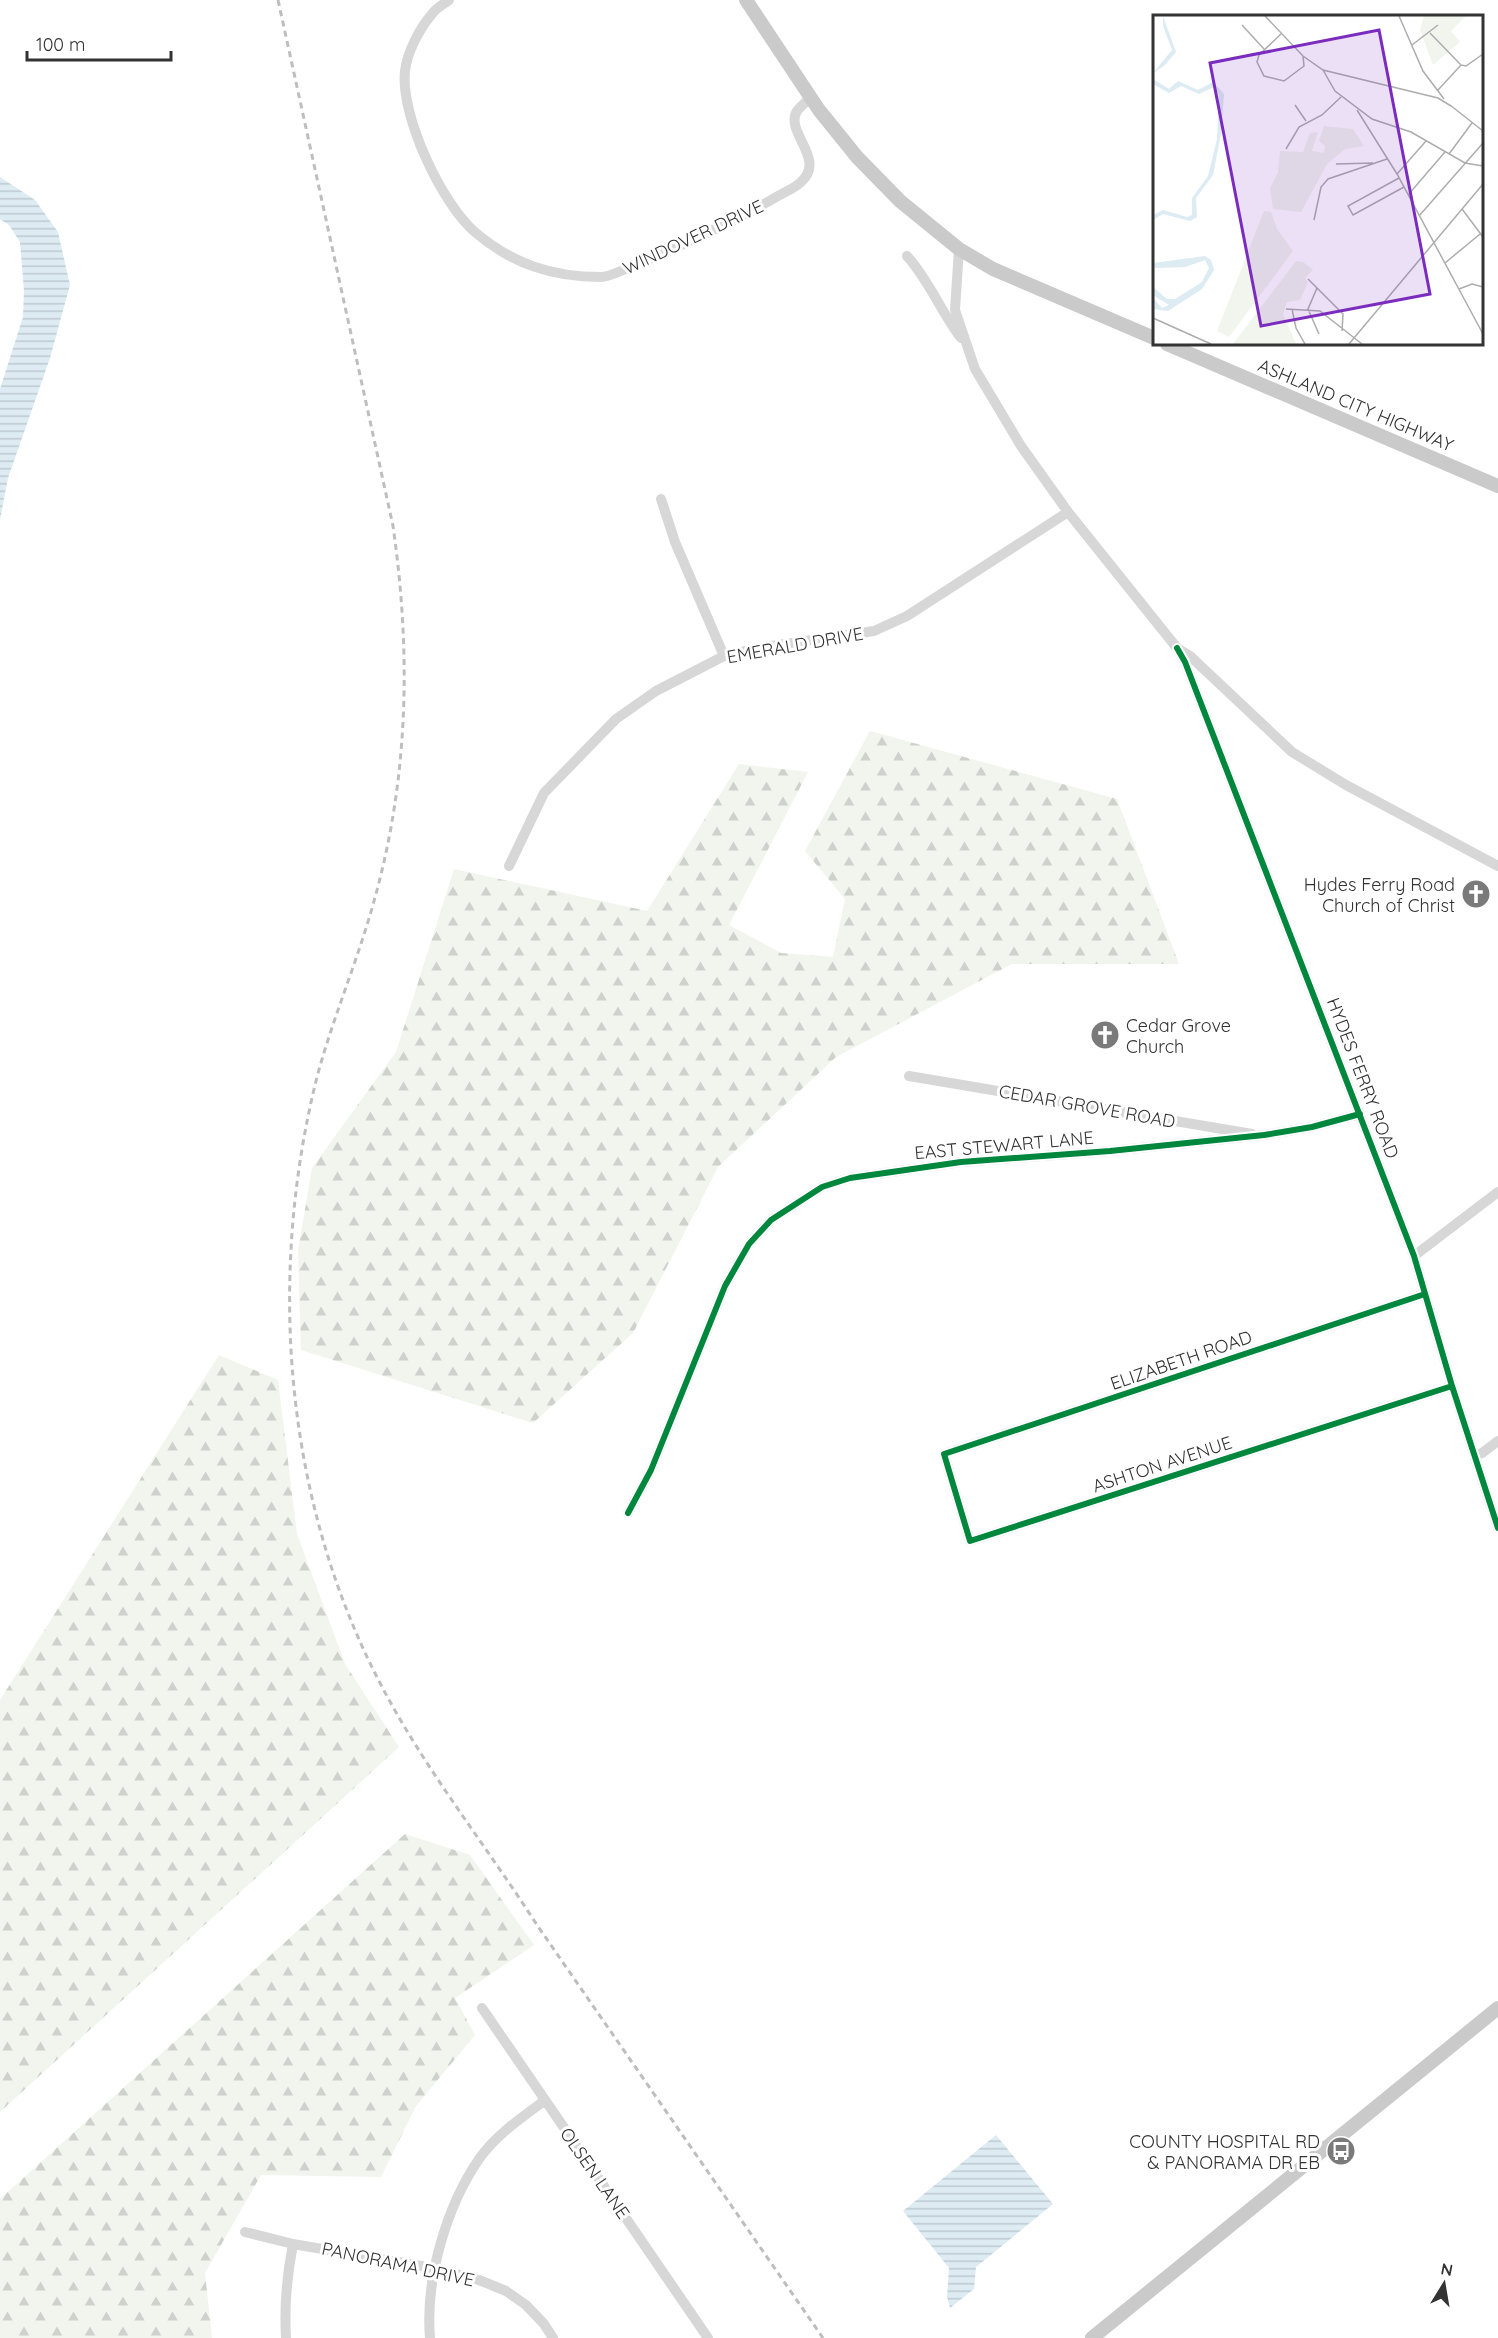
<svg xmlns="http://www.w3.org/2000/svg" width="1498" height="2338" viewBox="0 0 1498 2338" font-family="Quicksand,sans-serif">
	<defs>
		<pattern id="forest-firs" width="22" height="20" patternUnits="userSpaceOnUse" patternTransform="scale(1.5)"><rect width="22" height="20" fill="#f1f5ed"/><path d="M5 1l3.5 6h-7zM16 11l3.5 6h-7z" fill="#cfd2cc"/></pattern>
		<pattern id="water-rules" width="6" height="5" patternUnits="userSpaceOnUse" patternTransform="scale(1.5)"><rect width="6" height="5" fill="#ddebf3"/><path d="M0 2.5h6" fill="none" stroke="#becad1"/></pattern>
	</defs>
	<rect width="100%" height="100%" fill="#fff"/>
	<path fill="url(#forest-firs)" d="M870,731L1117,799L1179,964H1012L836,1057L718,1167L633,1333L533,1423L301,1350L298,1251L312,1168L396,1052L454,869L647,911L739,764L808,772L729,925L781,953L833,957L845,899L805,851Z
		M219,1355L278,1380L297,1534L345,1664L399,1747L0,2112V1700Z
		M405,1834L470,1855L534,1945L455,1998L475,2035L416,2106L381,2177L261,2175L205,2273L212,2338H0V2199Z"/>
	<path fill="url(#water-rules)" d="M0,177L35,200L58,232L70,285L50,358L8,478L0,520V389L23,317L24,291L20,242L9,225L0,219Z
		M996,2135L1053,2204L976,2267L974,2289L950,2308L947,2297L949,2268L903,2211Z"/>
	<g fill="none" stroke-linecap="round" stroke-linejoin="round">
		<path stroke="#d7d7d7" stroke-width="10" d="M449,0C444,4 436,8 432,14C420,28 407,52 405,71C400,115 442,205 476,233C513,264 552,277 601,277C608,277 616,273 623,270C651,260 678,247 705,234C730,222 754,210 778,196C785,192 795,188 801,182C827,159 784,132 797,111C800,107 806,102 810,98
			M959,249L955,310L975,369L1021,446L1068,512L1177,648L1190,656L1292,752L1346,785L1498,866
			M907,256C929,280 941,312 961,338
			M661,499L675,542L724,656
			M1177,648L1185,662L1414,1256L1452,1386L1498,1528
			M509,866L544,793L616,719L656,691L724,656L757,648L874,631L907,616L1068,512
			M909,1076L1252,1134
			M1414,1256L1498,1192
			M1425,1294L944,1454L970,1541L1452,1386
			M1476,1455L1482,1453L1498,1441
			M628,1513L651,1470L725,1286L749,1244L771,1220L822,1187L850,1178L961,1162L1110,1151L1264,1135L1312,1127L1360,1114
			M482,2008L708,2338
			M245,2232L293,2244L433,2268L479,2280L506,2291L526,2305L544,2324L553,2338
			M286,2338C284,2305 287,2275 293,2244
			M430,2338C425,2280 446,2207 479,2159C496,2135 521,2118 544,2101"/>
		<path stroke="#cacaca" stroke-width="14" d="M746,0L819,110L857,157L900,201L959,249L993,269L1154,338
			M1167,344L1498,486
			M1092,2338L1498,2008"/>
		<path stroke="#bebebe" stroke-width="3" stroke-dasharray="6 4.5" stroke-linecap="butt" d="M278,0L393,526C411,652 409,777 374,901C358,960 333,1017 317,1077C267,1276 284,1499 380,1683C424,1768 485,1844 537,1925L823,2338"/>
		<g stroke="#fff" stroke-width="10">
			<path id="cycleway" d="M1177,648L1185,662L1414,1256L1452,1386L1498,1528
				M1425,1294L944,1454L970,1541L1452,1386
				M628,1513L651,1470L725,1286L749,1244L771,1220L822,1187L850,1178L961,1162L1110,1151L1264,1135L1312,1127L1360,1114"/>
		</g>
		<use href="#cycleway" stroke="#00873e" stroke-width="6"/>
	</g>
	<defs>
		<g id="church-disc" transform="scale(1.5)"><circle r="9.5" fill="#7a7a7a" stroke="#fff"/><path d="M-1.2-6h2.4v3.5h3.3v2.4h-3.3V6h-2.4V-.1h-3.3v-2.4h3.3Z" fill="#fff"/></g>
		<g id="bus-disc" transform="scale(1.5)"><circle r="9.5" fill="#7a7a7a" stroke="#fff"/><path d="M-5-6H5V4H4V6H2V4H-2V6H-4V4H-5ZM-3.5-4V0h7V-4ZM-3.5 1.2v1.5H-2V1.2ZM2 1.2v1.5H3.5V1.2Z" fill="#fff"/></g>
	</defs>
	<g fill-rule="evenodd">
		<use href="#church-disc" x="1476" y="894"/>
		<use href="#church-disc" x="1105" y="1035"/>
		<use href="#bus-disc" x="1341" y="2151"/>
	</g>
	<g text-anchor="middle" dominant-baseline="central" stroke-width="6" stroke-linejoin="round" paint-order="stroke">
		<g font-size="18" fill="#333" stroke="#fff">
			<text transform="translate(693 237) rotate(-25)">WINDOVER DRIVE</text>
			<text transform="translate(1356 405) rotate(23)">ASHLAND CITY HIGHWAY</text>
			<text transform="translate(795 645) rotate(-10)">EMERALD DRIVE</text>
			<text transform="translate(1363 1078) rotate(69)">HYDES FERRY ROAD</text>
			<text transform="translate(1087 1106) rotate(10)">CEDAR GROVE ROAD</text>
			<text transform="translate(1004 1145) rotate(-5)">EAST STEWART LANE</text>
			<text transform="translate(1181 1360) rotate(-19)">ELIZABETH ROAD</text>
			<text transform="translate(1162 1464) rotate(-18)">ASHTON AVENUE</text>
			<text transform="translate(595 2173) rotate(55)">OLSEN LANE</text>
			<text transform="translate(398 2264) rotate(12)">PANORAMA DRIVE</text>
		</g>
		<g font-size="18" fill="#333" stroke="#fff" text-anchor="end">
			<text x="1455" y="884">Hydes Ferry Road<tspan x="1455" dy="21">Church of Christ</tspan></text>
			<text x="1126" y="1025" text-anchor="start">Cedar Grove<tspan x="1126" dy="21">Church</tspan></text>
			<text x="1320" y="2141">COUNTY HOSPITAL RD<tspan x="1320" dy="21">&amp; PANORAMA DR EB</tspan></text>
		</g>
	</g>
	<g transform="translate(1153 15)">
		<rect width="330" height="330" fill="#fff"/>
		<path d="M271,1H313L298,16L307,27L280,50L267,15ZM171,111L200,114L211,131L192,134L174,149L148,197L120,194L117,173L125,158L127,136L150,137L157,118L165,117L159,136L171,138L172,131L166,126ZM111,196L118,197L124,214L140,236L76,322L64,316ZM143,246L150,247L160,255L152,263L155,267L147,285L134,287L130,299L143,329H80Z" fill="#f1f5ed"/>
		<path d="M10,1L23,37L11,51L0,58L19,35L10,11ZM0,64L16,74L25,66L45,75L60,67L71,79L68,119L60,160L43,183L44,202L37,206L10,199L0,205V200L10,195L34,202L39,200V183L55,161L64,124L66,80L61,72L46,79L28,71L16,78L0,69ZM52,241L58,245L61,255L49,274L15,296L0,294V283L9,293L16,290L0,280V272L14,284H22L49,267L56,253L52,245L32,252L2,253L0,248Z" fill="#ddebf3"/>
		<path fill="none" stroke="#adadad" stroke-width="1.5" d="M112,1L150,41L170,55L285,83L298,91M246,1L270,56L291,84M89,10L111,34M277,18L308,50M128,19L106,40L104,47L111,61L131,66L151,51L150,41M259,30L285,10M170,55L182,76L219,104L258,117L312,148L330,151M285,75L308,50L313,51L330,39M142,90L153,106M297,90L330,116M204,95L244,159L330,319M133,134L146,112L169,100L188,82M296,139L319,108M183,149L220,148M244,159L273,126M246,163L195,191L200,200L251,172M255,180L292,137M309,194L330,222M266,201L330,128M161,205L168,172L175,164L234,144M292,248L327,219M155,264L190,299L189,316M164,273L155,294L166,319M306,274L319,269L330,272M133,294L167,296L209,329M139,294L143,313L152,329M0,303L58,329M196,329L330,169"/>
		<path fill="#7b2cbf" fill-opacity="0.15" stroke="#7b2cbf" stroke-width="3" d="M226,15L277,279L108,311L57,48Z"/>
		<rect width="330" height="330" fill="none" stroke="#333" stroke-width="3"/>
	</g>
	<g transform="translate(1444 2284) rotate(11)" stroke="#ffffff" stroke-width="4.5" paint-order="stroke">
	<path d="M0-4.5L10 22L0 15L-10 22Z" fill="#333333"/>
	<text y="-9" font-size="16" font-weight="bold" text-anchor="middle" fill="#333333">N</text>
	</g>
	<path d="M27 51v9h144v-9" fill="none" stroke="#333333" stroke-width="3"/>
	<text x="36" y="51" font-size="18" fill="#333333" stroke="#ffffff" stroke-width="4.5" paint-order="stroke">100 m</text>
</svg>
